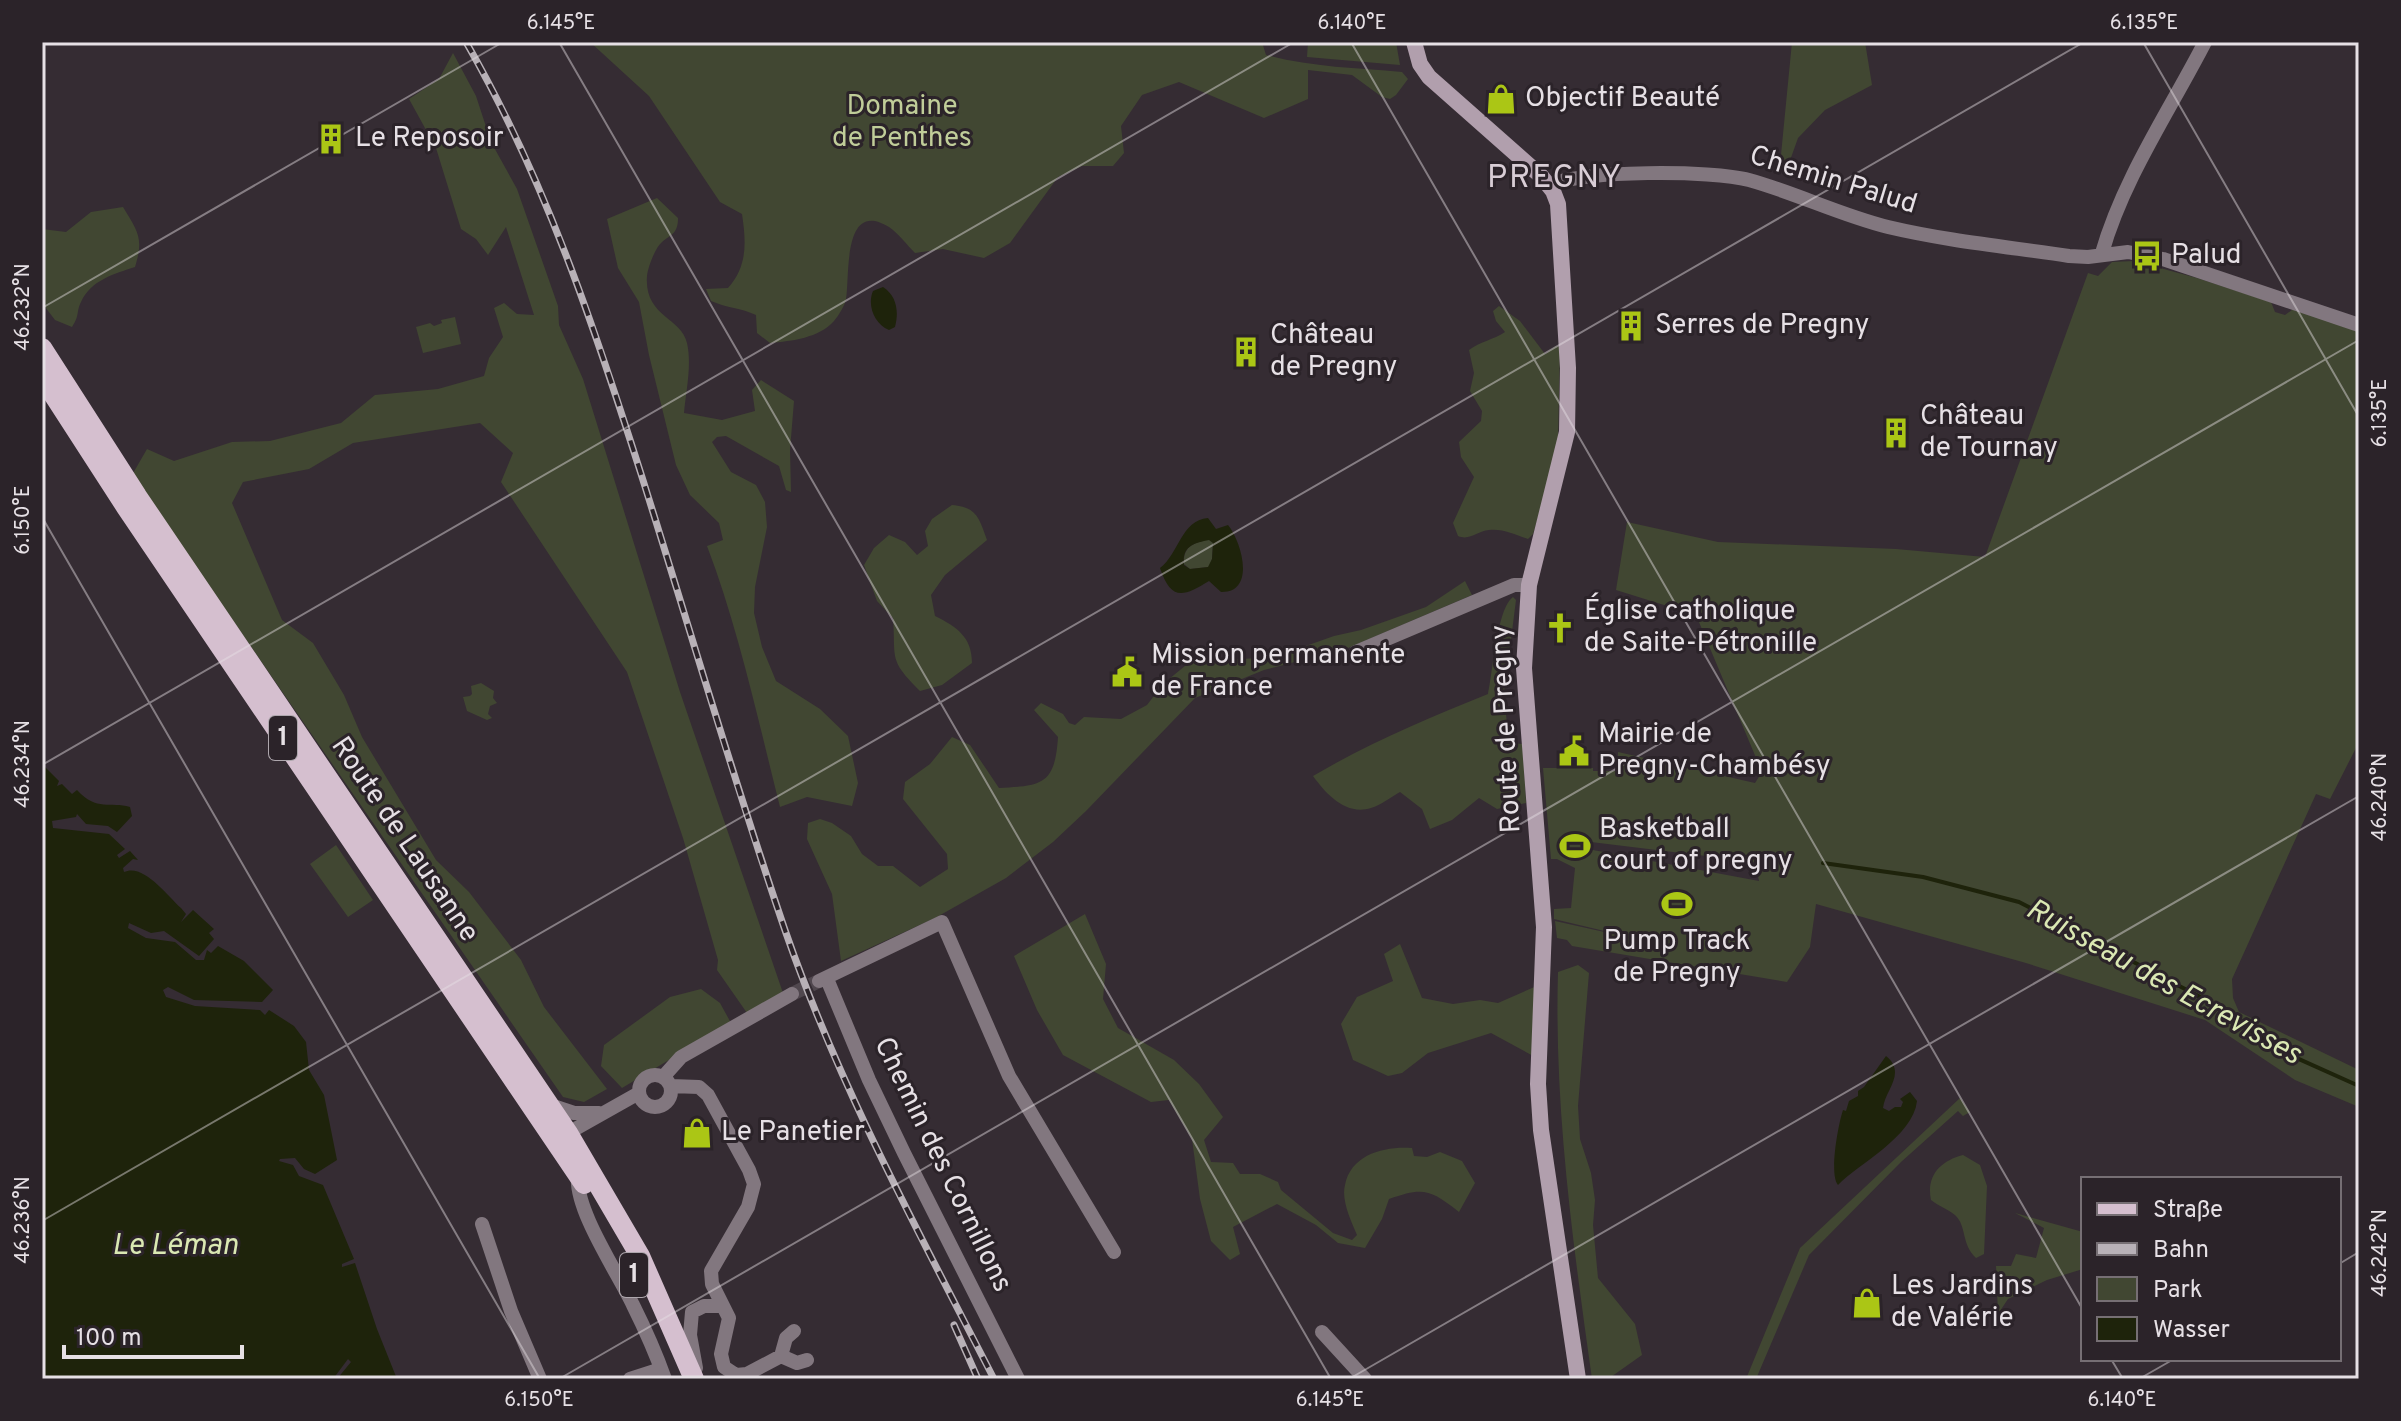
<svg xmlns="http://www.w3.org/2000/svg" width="2401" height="1421" viewBox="0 0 2401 1421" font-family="Overpass,sans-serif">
	<rect width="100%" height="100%" fill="#352c33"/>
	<path fill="#414732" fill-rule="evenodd" d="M590,42H1262L1266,55C1310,67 1356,68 1402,72L1408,79L1396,95L1390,99L1382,97L1352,75L1308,70V99L1264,118L1179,82L1142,95L1121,126L1124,153L1113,166H1082L1058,177L1010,243L984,258L943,249L915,253C907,245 898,233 889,227C842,198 850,277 846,299C845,305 839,315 834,321C819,338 792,341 770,343L757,333L756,315C741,308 727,308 711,301L706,289L728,288C748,266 746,241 742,214L720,202L649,96Z
		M1308,42H1396L1400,65L1307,57Z
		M1792,42H1865L1872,85L1825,110L1798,138L1788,166L1780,165Z
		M453,53L476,96L491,142L517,189L558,306L559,325L583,379L680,692L783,993L747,1013L717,970L718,960L683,838L627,672L501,482L513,453L480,423L353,443L309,469L243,482L232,503L282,620L313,643L344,695L362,737L436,860L469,892L521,960L544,1007L607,1089L584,1102L563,1097L132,475L147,449L174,461L232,442L270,441L341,423L375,395L438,389L484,376L489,358L503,337L494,308L504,303L517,314L534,315L506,227L488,255L476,239L461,229L436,148L409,99L439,79Z
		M657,198L678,218C678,233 672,234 662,242C655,248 648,267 647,276C644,317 681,317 687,343C692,365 686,391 684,413L722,420L755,411L752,390L761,380L794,401L790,450L791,492L786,490L779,466L726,436L717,437L712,442L731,472L756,485L765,502L767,527L755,587L754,613L762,647L776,681L820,709L848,736L858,783L852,806L807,797L780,807C758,720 739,630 707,546L723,540L719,523L690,495L676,465L649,355L639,302L618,268L607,219Z
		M123,207C138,232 144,238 135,267C114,274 91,280 81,302C76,312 80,315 72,327L55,320L42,303V229L66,232L91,212Z
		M2134,261L2197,278L2271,302L2275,312L2285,315L2292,310H2300L2359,330V742L2330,799L2316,794L2232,979L2233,998L2239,1012L2359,1070V1107L2295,1080L2205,1020L2026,963L1816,904L1810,947L1787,982L1572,946L1567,940L1557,938L1555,921L1663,945L1554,919V909L1571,908L1575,868L1557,859H1551L1543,768H1593V771H1618V752L1755,783L1762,772L1696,615L1616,590L1627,522L1718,542L1896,549L1985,557L2088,273L2098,276L2112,262ZM1591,842L1755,862L1759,881L1593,850Z
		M1499,306L1520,321L1545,354L1556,346L1560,347L1558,439L1553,467L1533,534L1528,539C1516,535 1502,528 1489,530C1477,531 1470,541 1458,536L1453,523L1474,477L1461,457L1459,442L1481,421L1482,411L1470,391L1474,373L1469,350C1481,341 1493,340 1505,332L1496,321L1493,311Z
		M455,317L461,344L423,353L416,327L430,323L434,326L442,323L441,320Z
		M952,505C977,507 979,518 987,540L945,575L931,595L935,616C957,627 972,637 972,663L942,685L920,691C888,659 896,659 893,618L877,601L864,565L874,548L889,535L905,542L917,555L928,546L925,531L932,519Z
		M1209,539L1213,543L1212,559L1209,567L1190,569L1184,564C1183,546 1194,543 1209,539Z
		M1465,581L1472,595L1348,648L1264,670L1195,698L1086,811L1053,842L1006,878L935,918L841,961L832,894L807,839L808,823L820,819L832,823L851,836L862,854L878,866H893L920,887L948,869L947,854L903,799L905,782L930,764L952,737L970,745L999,788C1043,786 1055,784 1058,737L1034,710L1041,703L1063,714L1069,723L1075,725L1084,717L1121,719L1147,705L1163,684L1191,661L1262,658L1300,648L1334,636L1361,630L1426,607Z
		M1513,597L1516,600L1504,695L1509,743L1523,744L1526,803L1497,809L1479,798L1452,820L1430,829L1422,809L1400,792C1391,797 1381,805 1371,808C1346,816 1326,794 1313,776C1369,743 1428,718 1488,694C1493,672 1497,608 1513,597Z
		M481,683L494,691L493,698L497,703L490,706L488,714L492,718L487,720L467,711L463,697L470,696L472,694L471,686Z
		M336,845L373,900L348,917L310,864Z
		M1085,914L1106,964L1103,999L1118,1028L1174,1060L1199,1084L1223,1117L1204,1140L1211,1162L1233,1163L1240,1174H1260L1278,1182L1281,1190L1333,1233L1352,1240L1357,1235C1351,1221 1341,1200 1345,1185C1351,1154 1385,1146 1412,1148L1414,1156L1427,1157L1440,1152L1462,1161L1475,1183L1459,1212C1430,1189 1423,1187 1389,1199L1382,1219L1365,1248L1338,1243L1316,1225L1277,1204L1233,1227L1240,1254L1230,1260L1211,1241L1200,1199L1192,1139L1169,1100L1151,1102L1063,1055L1037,1010L1014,956Z
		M1400,944L1422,998L1453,1004L1480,1000L1498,1003L1539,985L1535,1057L1491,1033L1428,1053L1402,1073L1388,1076L1353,1060L1341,1024L1357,997L1393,981L1384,954Z
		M1578,965L1589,973L1578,1106L1580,1139L1591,1173L1595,1200L1593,1225L1598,1278L1635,1324L1642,1355L1608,1379H1592C1573,1244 1554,1108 1558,972Z
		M701,989L720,1003L731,1023L622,1088L601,1066L604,1045L670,997Z
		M1960,1098L1970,1112L1963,1116L1958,1111L1901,1162L1809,1255L1756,1379H1746L1800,1248Z
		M1963,1155L1980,1165L1987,1186L1984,1254L1976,1258C1961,1244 1967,1226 1955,1215C1948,1209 1938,1206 1931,1200C1926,1176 1940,1161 1963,1155Z
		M2015,1213L2083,1232V1269L2047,1280L2008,1299L1998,1314L1996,1266H2011L2016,1254L2036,1258L2044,1228Z"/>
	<path fill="#1e230b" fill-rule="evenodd" d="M883,287C897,296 899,312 895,327L889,330C874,324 867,305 873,291Z
		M1208,518L1216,529L1228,525C1242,542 1256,593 1221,592L1209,581C1183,597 1171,601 1160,568C1179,554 1181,520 1208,518ZM1209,540L1213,543L1212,559L1208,567L1190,569L1184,565C1182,546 1194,543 1209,540Z
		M42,764L59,781L57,786L62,784L72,794L77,790C97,812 110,801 130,807L132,816L117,832L108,826L86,824L77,814L76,817L52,821L53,828L109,834L125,849L117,855L119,858L130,851L138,860L133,859L123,868L124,872C143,863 166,894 181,908L186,914L181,922L193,910L214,929L209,933L214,939L199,956L164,931L151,933L129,923L128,928L146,938L175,942L196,960H204L207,950L211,953L218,946L244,961L273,990L262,1002L194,1000L168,987L163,990L166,997L195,1006L260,1010L265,1015L269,1010L294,1026L306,1042L309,1070L324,1095L337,1160L315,1174L304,1169L295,1158L280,1159L279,1161L293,1165L299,1176L323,1185L354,1259L342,1264V1267L355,1263L377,1329L397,1379H337L351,1362L348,1359L333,1379H42Z
		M1886,1056C1907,1073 1885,1090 1883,1108L1889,1111L1895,1107H1901L1903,1102L1900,1099L1910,1092L1917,1101C1913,1137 1858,1164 1838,1185C1829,1175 1838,1125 1843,1110L1846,1111L1849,1101L1858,1096V1091L1864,1087Z"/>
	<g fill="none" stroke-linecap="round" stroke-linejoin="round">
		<path stroke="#1e230b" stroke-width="4" d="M1823,863L1923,877L2019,902L2206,1000L2281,1051L2359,1086"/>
		<path stroke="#50474e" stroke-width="14" stroke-dasharray="14 7" stroke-linecap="butt" d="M792,994L819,981"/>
		<path stroke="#82777f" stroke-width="14" d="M1549,185C1583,170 1712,170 1749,180C1796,193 1840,215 1888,227C1947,241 2009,247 2069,256L2088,257L2128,252L2163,259L2359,325
			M2102,253C2123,179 2170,110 2205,42
			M1356,652L1514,585H1529
			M827,979L869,1080L904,1153L1018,1379
			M819,981L942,922L1009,1076L1114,1252
			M639 1091a16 16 0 1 1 32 0a16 16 0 1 1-32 0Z
			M664,1076L681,1057L792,994
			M671,1086L699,1087L708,1095L749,1170L754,1184L748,1207L711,1271L712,1284L729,1318L721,1354L724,1367L736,1375L747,1374L781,1356L786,1338L794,1331
			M550,1105L574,1113H599
			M568,1133L639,1093
			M578,1175C574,1209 618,1273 633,1305C645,1329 656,1354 665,1379
			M482,1224L511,1311L540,1379
			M1322,1332L1365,1379
			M781,1356L797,1363L807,1360
			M696,1368L690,1335L692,1312L704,1306H721
			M630,1379L661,1369"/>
		<path stroke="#b19fad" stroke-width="16" d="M1414,42L1420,64L1429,77L1541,176L1553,191L1558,204L1568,368L1567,432L1529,585L1524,668L1544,927L1538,1084L1541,1130L1578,1379"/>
		<path stroke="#d5bfcf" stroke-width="20" d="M42,348L137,496L568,1133L640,1256L694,1379
			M42,377L126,507L584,1184"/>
		<g stroke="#b8b1b7" stroke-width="7">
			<path id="rail" d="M466,42C545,179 594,326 642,477C690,629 734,782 786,933C840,1088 919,1233 994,1379
				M954,1325L978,1379"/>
		</g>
		<use href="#rail" stroke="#2b2329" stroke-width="4" stroke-dasharray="12" stroke-linecap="butt"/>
	</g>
	<path fill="none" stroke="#e6e0e5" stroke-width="2" stroke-opacity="0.45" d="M559,42L1331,1379M1351,42L2083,1310M2143,42L2359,417M42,308L503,42M42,517L540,1379M42,765L1294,42M42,1221L2084,42M2339,1264L2359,1252M2111,1359L2123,1379M559,1379L2359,340M1349,1379L2359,796M2139,1379L2174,1359"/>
	<defs>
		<g id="shop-bare" transform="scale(2.4)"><path d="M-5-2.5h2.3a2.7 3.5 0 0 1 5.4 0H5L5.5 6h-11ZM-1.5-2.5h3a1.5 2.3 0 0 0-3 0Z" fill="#abc615" stroke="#2b2329" stroke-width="2.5" paint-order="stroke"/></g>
		<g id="building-bare" transform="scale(2.4)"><path d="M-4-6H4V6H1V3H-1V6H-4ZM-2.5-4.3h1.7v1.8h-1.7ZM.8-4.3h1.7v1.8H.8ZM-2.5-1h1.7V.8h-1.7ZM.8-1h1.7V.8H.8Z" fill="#abc615" stroke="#2b2329" stroke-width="2.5" paint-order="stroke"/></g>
		<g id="bus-bare" transform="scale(2.4)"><path d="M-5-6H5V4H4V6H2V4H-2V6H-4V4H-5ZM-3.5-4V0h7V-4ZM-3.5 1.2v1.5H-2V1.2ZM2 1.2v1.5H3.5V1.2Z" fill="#abc615" stroke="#2b2329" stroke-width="2.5" paint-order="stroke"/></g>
		<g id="church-bare" transform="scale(2.4)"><path d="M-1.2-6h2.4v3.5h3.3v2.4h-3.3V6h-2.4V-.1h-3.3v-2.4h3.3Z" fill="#abc615" stroke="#2b2329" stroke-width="2.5" paint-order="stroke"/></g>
		<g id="civic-bare" transform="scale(2.4)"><path d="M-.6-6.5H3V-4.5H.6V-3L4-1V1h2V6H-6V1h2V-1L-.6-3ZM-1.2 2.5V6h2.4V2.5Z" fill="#abc615" stroke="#2b2329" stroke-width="2.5" paint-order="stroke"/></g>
		<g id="stadium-bare" transform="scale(2.4)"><path d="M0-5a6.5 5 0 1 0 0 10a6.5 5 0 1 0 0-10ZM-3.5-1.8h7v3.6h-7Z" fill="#abc615" stroke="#2b2329" stroke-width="2.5" paint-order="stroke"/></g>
	</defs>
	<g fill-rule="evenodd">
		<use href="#shop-bare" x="1501" y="99"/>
		<use href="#building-bare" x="331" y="139"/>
		<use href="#bus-bare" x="2147" y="256"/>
		<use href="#building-bare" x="1631" y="326"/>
		<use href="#building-bare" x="1246" y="352"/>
		<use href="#building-bare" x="1896" y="433"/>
		<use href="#church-bare" x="1560" y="628"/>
		<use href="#civic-bare" x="1127" y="672"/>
		<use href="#civic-bare" x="1574" y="751"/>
		<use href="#stadium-bare" x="1575" y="846"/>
		<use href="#stadium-bare" x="1677" y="904"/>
		<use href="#shop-bare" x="697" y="1133"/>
		<use href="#shop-bare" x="1867" y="1303"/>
	</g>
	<g text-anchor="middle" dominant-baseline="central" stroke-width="6" stroke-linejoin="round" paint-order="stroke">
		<g fill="#2b2329" stroke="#aea7ad" stroke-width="2">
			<rect x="269" y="716" width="28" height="44" rx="6"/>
			<rect x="620" y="1253" width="28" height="44" rx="6"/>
		</g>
		<g font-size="26" font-weight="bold" fill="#e6e0e5">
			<text x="283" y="738">1</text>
			<text x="634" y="1275">1</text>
		</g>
		<g font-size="28" fill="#e6e0e5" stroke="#2b2329" text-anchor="start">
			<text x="1525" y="99">Objectif Beauté</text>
			<text x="355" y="139">Le Reposoir</text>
			<text x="2171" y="256">Palud</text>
			<text x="1655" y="326">Serres de Pregny</text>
			<text x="1270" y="336">Château<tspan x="1270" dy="32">de Pregny</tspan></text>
			<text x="1920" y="417">Château<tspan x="1920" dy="32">de Tournay</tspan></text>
			<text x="1584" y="612">Église catholique<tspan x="1584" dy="32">de Saite-Pétronille</tspan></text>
			<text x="1151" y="656">Mission permanente<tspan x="1151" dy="32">de France</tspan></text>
			<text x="1598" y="735">Mairie de<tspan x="1598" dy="32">Pregny-Chambésy</tspan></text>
			<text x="1599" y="830">Basketball<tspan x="1599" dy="32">court of pregny</tspan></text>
			<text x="1677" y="942" text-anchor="middle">Pump Track<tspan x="1677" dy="32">de Pregny</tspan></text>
			<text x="721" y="1133">Le Panetier</text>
			<text x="1891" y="1287">Les Jardins<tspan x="1891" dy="32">de Valérie</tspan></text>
		</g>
		<g font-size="28" fill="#c0cd99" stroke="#2b2329">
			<text x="902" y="107">Domaine<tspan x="902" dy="32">de Penthes</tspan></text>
		</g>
		<g font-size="28" fill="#e6e0e5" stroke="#2b2329">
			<text transform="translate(1833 181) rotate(17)">Chemin Palud</text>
			<text transform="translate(1507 729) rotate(-93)">Route de Pregny</text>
			<text transform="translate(404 840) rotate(56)">Route de Lausanne</text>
			<text transform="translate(942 1165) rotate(64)">Chemin des Cornillons</text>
		</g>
		<g font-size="30" font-style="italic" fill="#dae8b3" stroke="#2b2329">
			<text transform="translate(2163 983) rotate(29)">Ruisseau des Ecrevisses</text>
			<text x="175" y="1246">Le Léman</text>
		</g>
		<g font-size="32" letter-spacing="2" fill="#d8cdd5" stroke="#2b2329">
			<text x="1555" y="179">PREGNY</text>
		</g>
	</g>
	<rect width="2401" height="1421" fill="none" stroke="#2b2329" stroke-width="88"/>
	<rect x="2081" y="1177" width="260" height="184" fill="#2b2329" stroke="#766f74" stroke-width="2"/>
	<rect x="2097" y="1203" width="40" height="12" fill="#d5bfcf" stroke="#766f74" stroke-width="2"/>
	<text x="2153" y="1217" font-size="24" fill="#e6e0e5">Straße</text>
	<rect x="2097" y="1243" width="40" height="12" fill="#b8b1b7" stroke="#766f74" stroke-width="2"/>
	<text x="2153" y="1257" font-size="24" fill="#e6e0e5">Bahn</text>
	<rect x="2097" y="1277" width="40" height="24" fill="#414732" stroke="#766f74" stroke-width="2"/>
	<text x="2153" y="1297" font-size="24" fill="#e6e0e5">Park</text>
	<rect x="2097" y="1317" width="40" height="24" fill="#1e230b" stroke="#766f74" stroke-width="2"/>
	<text x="2153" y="1337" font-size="24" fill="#e6e0e5">Wasser</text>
	<path d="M64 1345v12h178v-12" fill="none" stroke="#e6e0e5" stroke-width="4"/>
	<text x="76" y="1345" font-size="24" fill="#e6e0e5" stroke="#2b2329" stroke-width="6" paint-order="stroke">100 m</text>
	<rect x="44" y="44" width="2313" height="1333" fill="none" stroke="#e6e0e5" stroke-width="3"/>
	<g font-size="20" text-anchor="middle" fill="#e6e0e5">
		<text x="561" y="29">6.145°E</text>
		<text x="1352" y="29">6.140°E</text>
		<text x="2144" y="29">6.135°E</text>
		<text transform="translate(22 307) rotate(-90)" y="7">46.232°N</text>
		<text transform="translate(2379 413) rotate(-90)" y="7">6.135°E</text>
		<text transform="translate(22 520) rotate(-90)" y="7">6.150°E</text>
		<text transform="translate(22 764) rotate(-90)" y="7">46.234°N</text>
		<text transform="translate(2379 797) rotate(-90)" y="7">46.240°N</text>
		<text transform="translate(22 1220) rotate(-90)" y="7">46.236°N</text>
		<text transform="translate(2379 1253) rotate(-90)" y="7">46.242°N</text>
		<text x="539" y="1406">6.150°E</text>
		<text x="1330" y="1406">6.145°E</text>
		<text x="2122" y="1406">6.140°E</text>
	</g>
</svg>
